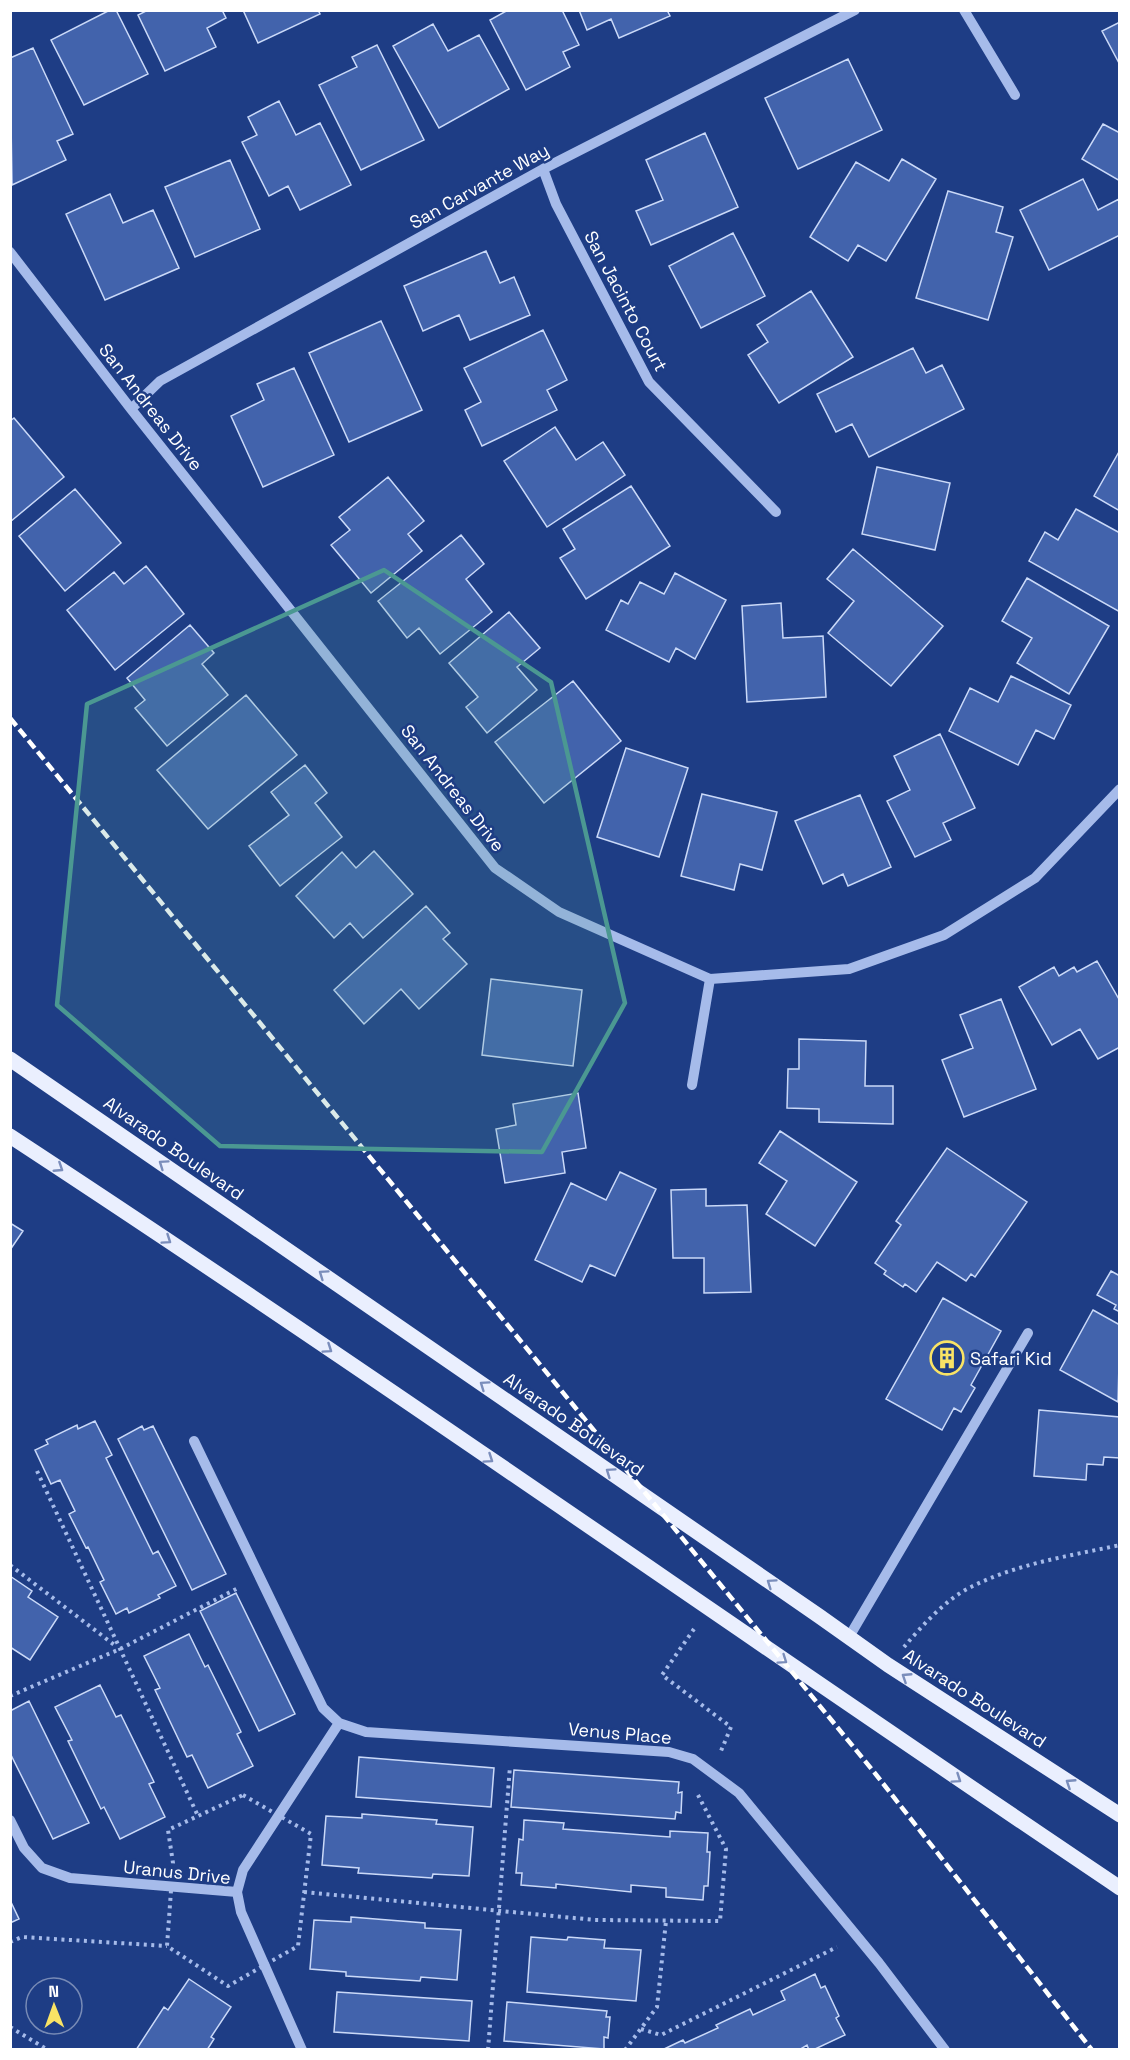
<svg xmlns="http://www.w3.org/2000/svg" width="1130" height="2060" viewBox="0 0 1130 2060" font-family="'Space Grotesk',sans-serif">
	<rect width="100%" height="100%" fill="#1e3d85"/>
	<path fill="#4263ac" stroke="#cad9f8" stroke-width="1.5" d="M110,10H116L148,74L84,105L51,40Z
		M148,10H222L226,18L207,28L216,47L165,71L138,15Z
		M243,10H318L320,14L258,43Z
		M508,10H562L579,45L563,52L570,67L526,90L490,20Z
		M579,10H667L670,16L619,38L611,19L587,30Z
		M1120,22V65L1102,31Z
		M433,24L448,51L479,35L509,89L439,128L393,46Z
		M377,45L424,140L361,170L319,85L357,67L352,57Z
		M33,48L73,134L57,141L66,160L12,185L10,58Z
		M848,59L882,130L798,169L765,98Z
		M279,101L296,135L320,123L351,185L300,210L288,186L269,196L242,142L257,135L248,117Z
		M1103,124L1120,133V181L1082,159Z
		M705,133L738,207L651,245L636,211L663,200L646,160Z
		M902,159L936,179L886,261L858,245L848,261L810,237L856,162L889,181Z
		M230,160L260,229L195,257L165,187Z
		M1083,179L1098,210L1119,199L1120,235L1049,270L1020,210Z
		M948,191L1003,207L996,232L1013,237L988,320L916,298Z
		M110,194L123,223L153,210L179,268L105,300L66,214Z
		M733,233L765,296L701,328L669,266Z
		M486,251L500,283L514,277L530,315L470,340L459,315L423,331L404,286Z
		M811,291L853,357L779,403L748,355L768,342L757,325Z
		M381,321L422,410L349,442L309,353Z
		M543,330L567,380L547,390L557,410L482,446L465,410L481,402L464,368Z
		M913,348L926,373L942,365L964,409L869,457L852,424L836,432L817,394Z
		M294,368L334,455L263,487L231,416L264,400L257,384Z
		M14,418L64,477L10,522V421Z
		M555,427L576,460L603,442L625,475L547,527L504,461Z
		M1120,450V511L1094,496Z
		M877,467L950,483L935,550L862,534Z
		M388,477L424,521L408,534L422,551L371,593L331,545L350,530L339,517Z
		M631,486L670,546L586,599L560,558L575,549L563,529Z
		M75,489L121,543L65,591L19,536Z
		M1076,509L1120,533V612L1029,561L1045,532L1058,540Z
		M461,535L484,564L466,579L492,612L440,654L419,628L407,638L378,601Z
		M853,549L943,626L891,686L828,633L854,601L827,579Z
		M146,566L184,614L115,670L67,610L114,572L124,584Z
		M675,573L726,600L695,659L676,648L669,662L606,630L621,600L628,604L640,582L664,594Z
		M1027,578L1109,626L1069,694L1017,663L1032,638L1002,621Z
		M781,603L783,638L823,636L826,697L747,702L742,606Z
		M509,612L540,648L517,667L537,690L487,733L466,707L478,697L449,663Z
		M190,625L214,653L202,664L228,695L167,746L135,708L145,700L127,678Z
		M1011,676L1071,705L1054,739L1036,730L1018,765L949,731L970,688L998,702Z
		M573,681L621,741L544,803L495,742Z
		M246,695L297,755L208,829L157,770Z
		M940,734L975,808L943,823L951,840L915,857L887,801L910,790L894,756Z
		M626,748L688,768L659,857L597,837Z
		M305,765L327,793L315,803L342,837L280,886L249,846L289,815L271,792Z
		M702,794L777,812L762,870L740,864L734,890L681,876Z
		M860,795L891,867L848,886L843,874L823,884L795,821Z
		M374,851L413,894L363,938L350,923L334,938L296,896L342,852L356,868Z
		M426,906L450,933L443,939L467,964L419,1009L401,989L364,1024L334,990Z
		M1097,961L1120,1001V1047L1098,1059L1080,1029L1052,1045L1019,987L1054,967L1059,976L1074,967L1077,972Z
		M491,979L582,990L573,1066L482,1055Z
		M1001,999L1036,1089L964,1117L942,1060L973,1048L960,1015Z
		M799,1039L866,1041L865,1086H893V1124L819,1122V1109L787,1108L788,1069H799Z
		M578,1093L586,1148L562,1152L565,1173L505,1183L496,1129L516,1125L513,1104Z
		M780,1131L857,1182L815,1246L766,1214L787,1181L759,1163Z
		M947,1148L1027,1202L975,1277L971,1274L966,1281L937,1262L916,1292L905,1284L903,1287L884,1274L886,1271L875,1263L901,1225L896,1221Z
		M620,1172L656,1189L615,1276L590,1265L582,1282L535,1260L571,1183L606,1200Z
		M706,1189V1206L747,1205L751,1292L704,1293V1258H673L671,1190Z
		M10,1223L23,1231L10,1250Z
		M1111,1271L1120,1276V1312L1114,1309L1116,1305L1097,1295Z
		M943,1298L1001,1331L971,1385L975,1388L961,1412L954,1408L942,1430L886,1399Z
		M1093,1310L1120,1325L1118,1402L1060,1370Z
		M1039,1410L1120,1417V1458L1104,1457L1103,1465L1087,1464L1086,1480L1034,1476Z
		M95,1421L112,1455L106,1458L153,1554L158,1551L176,1586L158,1595L160,1598L129,1613L127,1608L116,1614L100,1582L104,1580L88,1547L86,1548L69,1514L75,1511L60,1480L51,1484L35,1450L48,1444L46,1440L77,1425L78,1429Z
		M142,1426L144,1430L153,1426L226,1574L192,1590L118,1439Z
		M10,1576L32,1591L28,1597L58,1617L30,1660L10,1647Z
		M236,1593L295,1714L259,1731L200,1611Z
		M189,1634L205,1667L208,1665L241,1732L237,1734L253,1766L208,1788L192,1755L187,1757L155,1690L160,1688L144,1656Z
		M100,1685L116,1717L121,1715L154,1782L149,1784L165,1817L120,1839L104,1807L101,1809L68,1741L72,1740L55,1707Z
		M29,1701L89,1823L53,1839L10,1753V1711Z
		M359,1757L494,1768L491,1807L356,1797Z
		M514,1770L679,1782L678,1793L682,1792L681,1813L676,1812L675,1819L511,1807Z
		M362,1814L437,1820L436,1824L473,1827L469,1876L433,1874L432,1878L358,1873L359,1868L322,1865L326,1816L362,1818Z
		M524,1820L564,1823L563,1829L670,1837V1831L708,1833L707,1852H710L708,1886H704L703,1900L666,1897V1888L631,1885V1892L556,1884V1888L521,1885L522,1873H516L519,1839L523,1840Z
		M10,1900L19,1919L10,1923Z
		M351,1917L425,1923V1928L461,1930L457,1980L421,1977L420,1981L346,1976V1972L310,1969L314,1920L351,1922Z
		M531,1937L567,1940L568,1937L605,1940L604,1948L641,1950L636,2001L527,1992Z
		M815,1974L821,1988L825,1986L839,2016L836,2018L845,2035L813,2050H809L807,2045L799,2050H662L683,2040L685,2043L718,2028L716,2025L750,2009L753,2015L785,2000L781,1991Z
		M189,1979L231,2007L211,2037L214,2039L207,2050H136L164,2007L168,2010Z
		M337,1992L472,2001L469,2041L334,2032Z
		M507,2002L607,2011L606,2017H610L608,2038L604,2037V2049L504,2041Z"/>
	<g fill="none" stroke-linecap="round" stroke-linejoin="round">
		<path stroke="#a6bbea" stroke-width="4" stroke-dasharray="3 4.5" stroke-linecap="butt" d="M37,1471L198,1816
			M10,1565L117,1647
			M694,1629L662,1675L731,1727L721,1751
			M904,1647C921,1627 945,1600 969,1588C1015,1564 1069,1556 1120,1545
			M10,1696L120,1649L240,1587
			M243,1795L311,1834L298,1946L228,1986L167,1946L173,1863L168,1830Z
			M304,1892L595,1920L720,1921L726,1849L698,1795
			M10,1942L22,1937L167,1946
			M10,2027L48,2050
			M641,2029L661,2035L837,1947
			M488,2050L510,1766
			M625,2050L657,2007L666,1921"/>
		<path stroke="#a6bbea" stroke-width="10" d="M964,10L1015,95
			M543,169L556,204L649,382L776,512
			M10,252L131,409L495,868L559,912L710,979L849,969L944,935L1035,878L1120,789
			M131,409L160,381L543,169L855,10
			M692,1085L710,979
			M194,1441L323,1708L339,1723L243,1870L237,1892
			M849,1637L1028,1333
			M339,1723L366,1732L669,1752L693,1759L739,1793L879,1963L945,2050
			M10,1820L24,1848L42,1868L70,1878L237,1892L241,1912L302,2050"/>
		<path stroke="#eaeffe" stroke-width="15" d="M10,1059L819,1616L888,1665L1120,1815
			M10,1136C384,1381 749,1639 1120,1888"/>
		<path stroke="#fff" stroke-width="4.5" stroke-dasharray="10 4.5" stroke-linecap="butt" d="M10,718L874,1772L1092,2050"/>
	</g>
	<defs><path id="oneway-chevron" d="M-2-3.5L2.5 0L-2 3.5" fill="none" stroke-width="1.6" stroke-linecap="round" stroke-linejoin="round" transform="scale(1.5)"/></defs>
	<g stroke="#7a8dbb">
		<use href="#oneway-chevron" transform="translate(163 1164) rotate(-145)"/>
		<use href="#oneway-chevron" transform="translate(59 1168) rotate(33)"/>
		<use href="#oneway-chevron" transform="translate(167 1240) rotate(34)"/>
		<use href="#oneway-chevron" transform="translate(323 1274) rotate(-145)"/>
		<use href="#oneway-chevron" transform="translate(328 1349) rotate(34)"/>
		<use href="#oneway-chevron" transform="translate(484 1385) rotate(-145)"/>
		<use href="#oneway-chevron" transform="translate(489 1459) rotate(34)"/>
		<use href="#oneway-chevron" transform="translate(610 1472) rotate(-145)"/>
		<use href="#oneway-chevron" transform="translate(771 1583) rotate(-145)"/>
		<use href="#oneway-chevron" transform="translate(783 1660) rotate(35)"/>
		<use href="#oneway-chevron" transform="translate(906 1677) rotate(-147)"/>
		<use href="#oneway-chevron" transform="translate(957 1779) rotate(34)"/>
		<use href="#oneway-chevron" transform="translate(1070 1783) rotate(-147)"/>
	</g>
	<path fill="#4b9892" fill-opacity="0.2" stroke="#4b9892" stroke-width="4.5" stroke-linejoin="round" d="M384,570L551,682L625,1003L542,1152L220,1146L57,1005L87,704Z"/>
	<defs>
		<g id="building-ring" transform="scale(1.725)"><circle r="9.5" fill="#1e3d85" stroke="#f9e365" stroke-width="1.5"/><path d="M-4-6H4V6H1V3H-1V6H-4ZM-2.5-4.3h1.7v1.8h-1.7ZM.8-4.3h1.7v1.8H.8ZM-2.5-1h1.7V.8h-1.7ZM.8-1h1.7V.8H.8Z" fill="#f9e365"/></g>
	</defs>
	<g fill-rule="evenodd">
		<use href="#building-ring" x="947" y="1358"/>
	</g>
	<g text-anchor="middle" dominant-baseline="central" stroke-width="5" stroke-linejoin="round" paint-order="stroke">
		<g font-size="18" fill="#fff" stroke="#1e3d85">
			<text transform="translate(479 186) rotate(-29)">San Carvante Way</text>
			<text transform="translate(626 301) rotate(62)">San Jacinto Court</text>
			<text transform="translate(151 407) rotate(52)">San Andreas Drive</text>
			<text transform="translate(453 788) rotate(52)">San Andreas Drive</text>
			<text transform="translate(174 1148) rotate(35)">Alvarado Boulevard</text>
			<text transform="translate(574 1424) rotate(35)">Alvarado Boulevard</text>
			<text transform="translate(975 1698) rotate(33)">Alvarado Boulevard</text>
			<text transform="translate(620 1733) rotate(5)">Venus Place</text>
			<text transform="translate(177 1872) rotate(6)">Uranus Drive</text>
		</g>
		<g font-size="18" fill="#fff" stroke="#1e3d85" text-anchor="start">
			<text x="970" y="1358">Safari Kid</text>
		</g>
	</g>
	<rect width="1130" height="2060" fill="none" stroke="#ffffff" stroke-width="24"/>
	<g transform="translate(54 2006) rotate(359)"><circle r="28" fill="#1e3d85" stroke="#788bb6" stroke-width="1.5"/>
	<path d="M0-4.5L10 22L0 15L-10 22Z" fill="#f9e365"/>
	<text y="-9" font-size="16" font-weight="bold" text-anchor="middle" fill="#ffffff">N</text>
	</g>
</svg>
